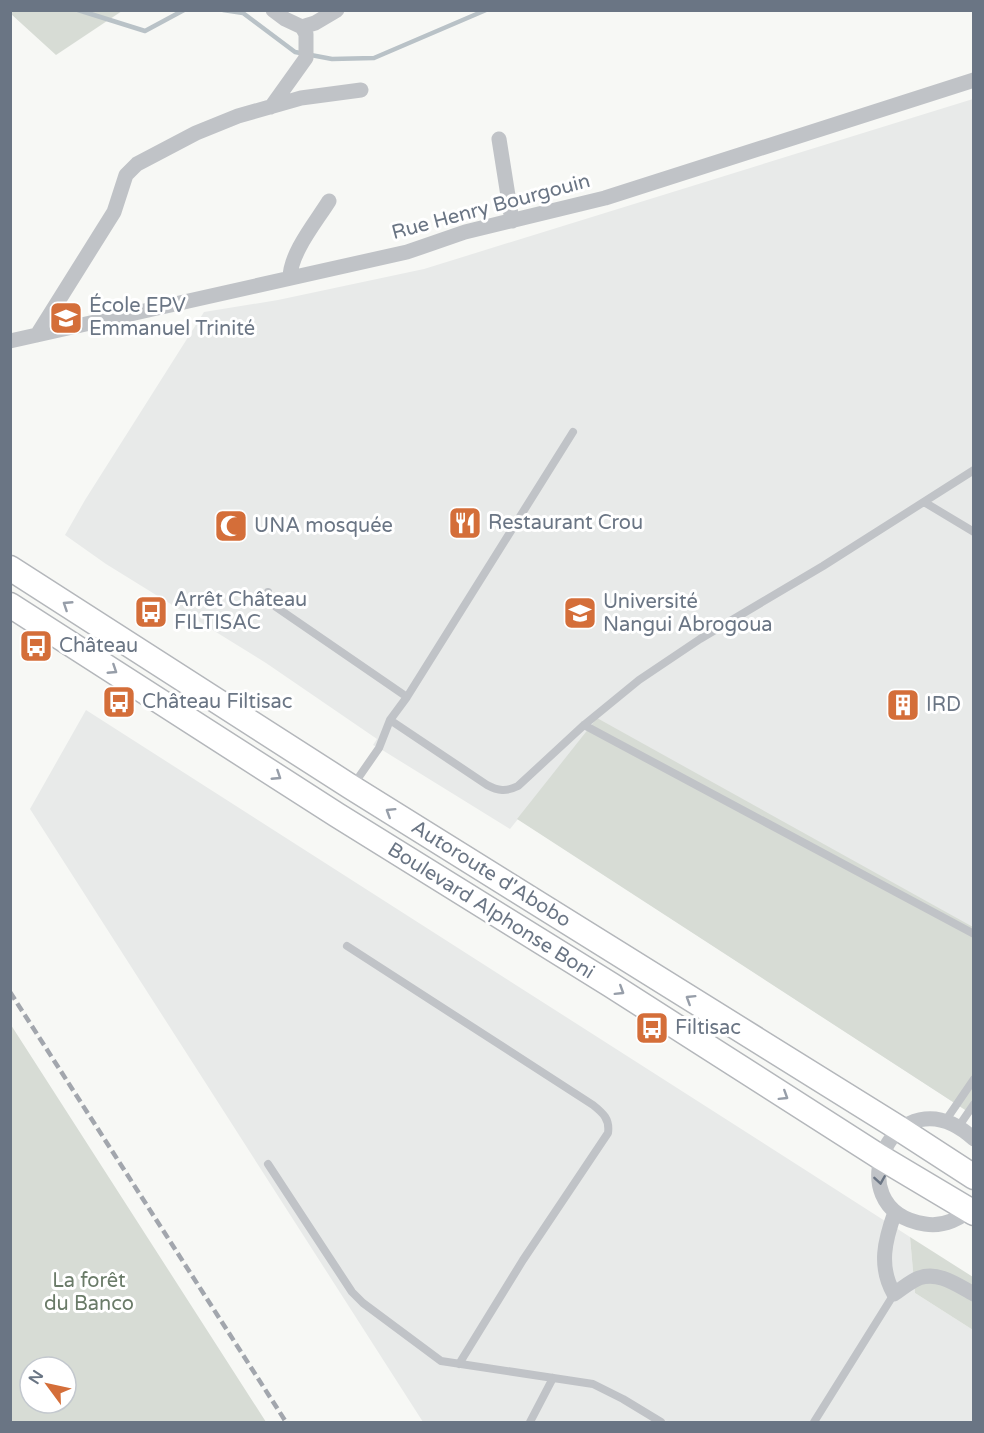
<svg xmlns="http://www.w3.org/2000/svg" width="984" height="1433" viewBox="0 0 984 1433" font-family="'Varela Round',sans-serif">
	<rect width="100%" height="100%" fill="#f7f8f5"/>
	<path fill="#e8eae9" d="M973,99V1115L518,819L510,829L379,748L373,745L377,739L266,663L106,564L65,535L85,500L204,312L278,300L424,269Z
		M86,710L910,1237L915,1293L973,1330V1422H423L30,809Z"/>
	<path fill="#d7dcd5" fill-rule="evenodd" d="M10,11L11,10L122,11L56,55L11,14Z
		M597,718L973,927V1115L517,819Z
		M10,1025H11L266,1422H11ZM30,1367H66V1403H30Z
		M910,1237L973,1277V1330L915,1293Z"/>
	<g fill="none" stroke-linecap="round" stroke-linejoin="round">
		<path stroke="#b9c2c7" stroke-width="4.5" d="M78,10L145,31L184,10
			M223,10L243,13L295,52L332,59L374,58L486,10"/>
		<g stroke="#b4b7bb" stroke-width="27">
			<path id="primary" d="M10,568L351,787L900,1129L974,1177
				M10,605L337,815L611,985L880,1157L974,1213"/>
		</g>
		<path stroke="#c0c3c7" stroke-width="8" d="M924,502L974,532
			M268,592L267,597L276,607L407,697
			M390,720L487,785C498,791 506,792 518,786L584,725L639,680L700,639L823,566L974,470
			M584,725L974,934
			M354,784L379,748L390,720L407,697L573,432
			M347,946L593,1105C603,1113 610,1119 608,1133L523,1260L459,1364
			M946,1120L974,1079
			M959,1126L974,1104
			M268,1164L352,1292L363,1303L441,1361L593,1384L623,1399L661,1422
			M530,1422L553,1378
			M814,1422L894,1294"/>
		<path stroke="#c0c3c7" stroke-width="15" d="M302,27L315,23L337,10
			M271,107L306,58V34L302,27L285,19L273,10
			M499,139L512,221
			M290,278C290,253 316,222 329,201
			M37,335L114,212L126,175L137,164L196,133L238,116L301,98L361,90
			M10,341L407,252L465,232L605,198L974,80
			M974,1139C895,1067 832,1209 925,1224C943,1227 963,1219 974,1204
			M895,1212C885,1240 878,1266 894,1294C902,1289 909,1282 919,1278C939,1271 957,1285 974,1294"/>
		<use href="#primary" stroke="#fff" stroke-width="24"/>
		<path stroke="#a2a6ad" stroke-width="4.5" stroke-dasharray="9 4.5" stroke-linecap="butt" d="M10,992L286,1422"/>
	</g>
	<defs><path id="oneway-chevron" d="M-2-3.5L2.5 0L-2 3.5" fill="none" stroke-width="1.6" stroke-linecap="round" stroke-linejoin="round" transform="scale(1.5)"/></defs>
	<g stroke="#979ea9">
		<use href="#oneway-chevron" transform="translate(67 605) rotate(-147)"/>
		<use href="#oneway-chevron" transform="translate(113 670) rotate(33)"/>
		<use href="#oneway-chevron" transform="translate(277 776) rotate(33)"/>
		<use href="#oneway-chevron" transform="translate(390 812) rotate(-148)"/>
		<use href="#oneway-chevron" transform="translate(620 991) rotate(32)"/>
		<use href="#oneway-chevron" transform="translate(690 999) rotate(-148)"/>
		<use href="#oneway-chevron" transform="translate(784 1096) rotate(32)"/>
	</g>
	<use stroke="#6a7584" href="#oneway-chevron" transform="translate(880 1180) rotate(81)"/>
	<defs>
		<g id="school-square" transform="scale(1.725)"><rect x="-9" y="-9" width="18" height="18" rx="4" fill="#d46e39" stroke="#fff"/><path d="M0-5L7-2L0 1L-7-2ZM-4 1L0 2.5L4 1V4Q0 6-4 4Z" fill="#fff"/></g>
		<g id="restaurant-square" transform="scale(1.725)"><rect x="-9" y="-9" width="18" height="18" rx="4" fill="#d46e39" stroke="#fff"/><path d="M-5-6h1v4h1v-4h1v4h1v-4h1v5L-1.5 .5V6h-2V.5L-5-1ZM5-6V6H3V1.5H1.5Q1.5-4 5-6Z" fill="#fff"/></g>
		<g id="mosque-square" transform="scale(1.725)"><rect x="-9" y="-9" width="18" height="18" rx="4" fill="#d46e39" stroke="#fff"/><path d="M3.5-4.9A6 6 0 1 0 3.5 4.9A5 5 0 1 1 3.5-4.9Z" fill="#fff"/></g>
		<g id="bus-square" transform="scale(1.725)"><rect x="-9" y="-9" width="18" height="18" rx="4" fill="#d46e39" stroke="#fff"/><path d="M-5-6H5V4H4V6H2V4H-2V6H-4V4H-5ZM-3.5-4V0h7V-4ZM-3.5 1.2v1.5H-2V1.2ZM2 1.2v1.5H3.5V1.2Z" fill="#fff"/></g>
		<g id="university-square" transform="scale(1.725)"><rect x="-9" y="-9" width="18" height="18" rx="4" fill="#d46e39" stroke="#fff"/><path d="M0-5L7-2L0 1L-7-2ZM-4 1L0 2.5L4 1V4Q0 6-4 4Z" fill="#fff"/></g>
		<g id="building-square" transform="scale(1.725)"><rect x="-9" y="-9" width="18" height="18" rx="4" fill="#d46e39" stroke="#fff"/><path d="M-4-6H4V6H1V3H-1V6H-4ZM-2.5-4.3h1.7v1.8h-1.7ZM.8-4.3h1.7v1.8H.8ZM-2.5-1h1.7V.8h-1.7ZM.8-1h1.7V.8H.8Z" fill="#fff"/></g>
	</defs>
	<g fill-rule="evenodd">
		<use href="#school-square" x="66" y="318"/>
		<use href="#restaurant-square" x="465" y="523"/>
		<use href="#mosque-square" x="231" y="526"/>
		<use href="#bus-square" x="151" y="612"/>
		<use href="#university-square" x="580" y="613"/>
		<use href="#bus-square" x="36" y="646"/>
		<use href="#bus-square" x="119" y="702"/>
		<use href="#building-square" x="903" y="705"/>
		<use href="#bus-square" x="652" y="1028"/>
	</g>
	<g text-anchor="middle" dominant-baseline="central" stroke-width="6" stroke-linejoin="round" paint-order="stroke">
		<g font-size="20" fill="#6a7584" stroke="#fff">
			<text transform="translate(491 207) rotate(-15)">Rue Henry Bourgouin</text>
			<text transform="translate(491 874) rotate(32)">Autoroute d'Abobo</text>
			<text transform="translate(491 911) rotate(32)">Boulevard Alphonse Boni</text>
		</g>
		<g font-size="20" fill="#6a7584" stroke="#fff" text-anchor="start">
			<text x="89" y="306">École EPV<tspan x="89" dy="23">Emmanuel Trinité</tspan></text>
			<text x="488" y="523">Restaurant Crou</text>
			<text x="254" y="526">UNA mosquée</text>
			<text x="174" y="600">Arrêt Château<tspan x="174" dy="23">FILTISAC</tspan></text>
			<text x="603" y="602">Université<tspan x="603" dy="23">Nangui Abrogoua</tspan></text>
			<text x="59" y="646">Château</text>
			<text x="142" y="702">Château Filtisac</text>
			<text x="926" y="705">IRD</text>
			<text x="675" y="1028">Filtisac</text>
		</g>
		<g font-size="20" fill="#6a7b68" stroke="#fff">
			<text x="89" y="1281">La forêt<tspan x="89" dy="23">du Banco</tspan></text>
		</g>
	</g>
	<rect width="984" height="1433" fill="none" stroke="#6a7584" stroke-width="24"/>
	<g transform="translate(48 1385) rotate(303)"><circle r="28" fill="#ffffff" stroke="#c3c8ce" stroke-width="1.5"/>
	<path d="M0-4.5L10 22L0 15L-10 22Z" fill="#d46e39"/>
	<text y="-9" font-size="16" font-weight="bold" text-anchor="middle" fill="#6a7584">N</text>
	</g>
</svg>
